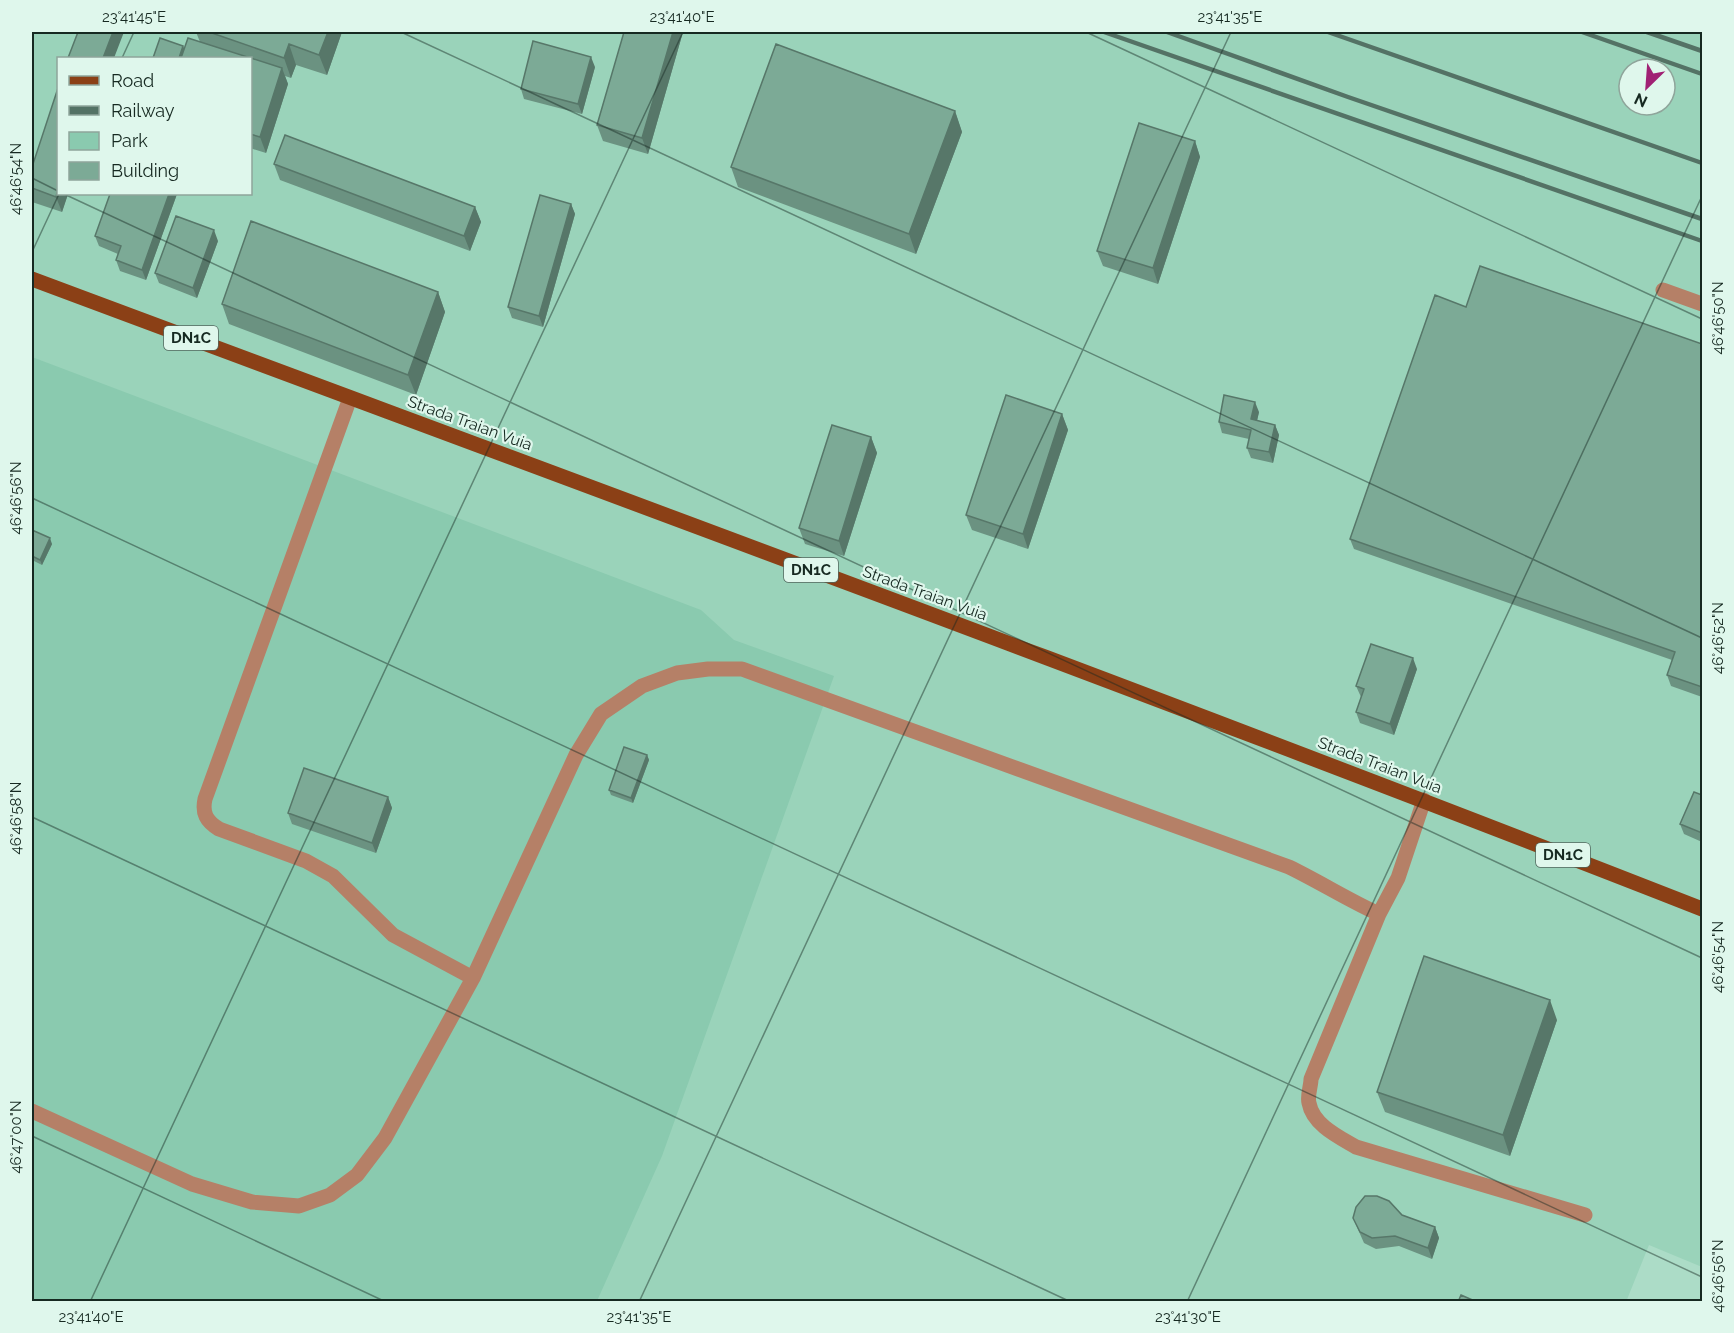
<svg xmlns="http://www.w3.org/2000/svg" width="1734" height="1333" viewBox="0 0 1734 1333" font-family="Raleway,sans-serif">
	<rect width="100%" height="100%" fill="#acdcc7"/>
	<path fill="#9ad3ba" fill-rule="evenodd" d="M32,32H1702V1267L1649,1245L1626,1302L32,1301ZM58,58H250V194H58ZM1629,69H1665V105H1629Z"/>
	<path fill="#8acaaf" d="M32,357L701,610L734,640L834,676L662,1156L597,1301H32Z"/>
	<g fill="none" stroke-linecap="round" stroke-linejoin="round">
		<path stroke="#b58067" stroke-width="15" d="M1663,290L1702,304
			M350,398L205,799C202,813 206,821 219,829L306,861L333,876L393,935L473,978
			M1424,800L1398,878L1379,914L1311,1079C1311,1086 1307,1096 1309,1103C1313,1125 1339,1137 1356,1147L1585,1215
			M32,1111L192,1184L252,1202L299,1206L330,1195L357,1175L385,1138L473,978L576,755L601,714L642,686L677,673L708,669H742L1289,867C1320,882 1348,900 1379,914"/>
		<path stroke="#8b4016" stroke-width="15" d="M32,279C589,487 1148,692 1702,909"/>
		<path stroke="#547265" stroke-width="4.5" d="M1104,32L1702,241
			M1167,32L1348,97L1702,219
			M1328,32L1702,163
			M1582,32L1702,74
			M1647,32L1702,51"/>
	</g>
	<path fill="#6b9281" d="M196,32H342L327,75L296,65L291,78L285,76L288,84L266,153L250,148V58H153L183,46L184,49L200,42Z
		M624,32H683L648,154L603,141L597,125Z
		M595,67L582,114L524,99L521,89Z
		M955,111L962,132L916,254L738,187L731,167Z
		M1195,141L1200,157L1158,284L1103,266L1097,251Z
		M274,164L475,207L481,222L470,251L280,180Z
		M32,167L58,194H68L62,212L32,202Z
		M177,194L146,280L120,271L116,260L118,254L99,246L95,236Z
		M571,204L575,214L543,327L512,318L508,307Z
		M218,241L197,298L159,283L155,273Z
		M438,292L445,312L416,395L229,324L222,304Z
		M1466,307L1702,344V697L1671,686L1667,675L1672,660L1354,549L1350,539Z
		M1259,412L1257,420L1275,425L1279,435L1273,463L1251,458L1247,448L1249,439L1222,433L1219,422Z
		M1062,414L1068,430L1028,549L972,530L966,515Z
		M871,437L877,453L844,556L805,544L799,528Z
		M32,531L52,544L42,565L32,560Z
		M1417,669L1394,735L1360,723L1356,712L1361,697L1356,686Z
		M647,755L649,760L633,803L611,795L609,790Z
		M1702,795V842L1684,834L1680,824Z
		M388,797L392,808L376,853L292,824L288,813Z
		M1557,1020L1510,1156L1385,1112L1377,1092Z
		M1402,1215L1435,1227L1439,1238L1432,1259L1399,1246L1376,1249L1364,1243L1353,1218Z"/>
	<path fill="#577769" d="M113,32H124L114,58H103Z
		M328,32H342L327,75L319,55Z
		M673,32H683L648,154L642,138Z
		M289,44L296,65L291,78L284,58Z
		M183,46L187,56L186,58H179Z
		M591,57L595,67L582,114L578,104Z
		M282,68L288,84L266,153L260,137Z
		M955,111L962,132L916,254L909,234Z
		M1195,141L1200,157L1158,284L1153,268Z
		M58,189V194H68L62,212L56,197Z
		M169,194H177L146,280L142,270Z
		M571,204L575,214L543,327L539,316Z
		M475,207L481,222L470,251L464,236Z
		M214,230L218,241L197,298L193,288Z
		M438,292L445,312L416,395L408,375Z
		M1255,402L1259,412L1255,430L1251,419Z
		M1062,414L1068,430L1028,549L1023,534Z
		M1275,425L1279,435L1273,463L1269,452Z
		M871,437L877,453L844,556L839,541Z
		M50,538L52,544L42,565L40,560Z
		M1413,658L1417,669L1394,735L1390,724Z
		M647,755L649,760L633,803L631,798Z
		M388,797L392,808L376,853L372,843Z
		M1550,1000L1557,1020L1510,1156L1503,1135Z
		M1435,1227L1439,1238L1432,1259L1428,1248Z"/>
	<path fill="#7caa96" stroke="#577769" stroke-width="1.5" d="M78,32H113L103,58H68Z
		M209,32H328L319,55L289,44L284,58Z
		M624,32H673L642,138L597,125Z
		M160,38L183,46L179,58H153Z
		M188,38L282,68L260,137L250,134V58H181Z
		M533,41L591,57L578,104L521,89Z
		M776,44L955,111L909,234L731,167Z
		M58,88V189L56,197L32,188V167Z
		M1139,123L1195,141L1153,268L1097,251Z
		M285,135L475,207L464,236L274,164Z
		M110,194H169L142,270L116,260L121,246L95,236Z
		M540,195L571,204L539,316L508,307Z
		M176,216L214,230L193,288L155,273Z
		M251,221L438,292L408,375L222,304Z
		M1480,266L1702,344V687L1667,675L1675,652L1350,539L1435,295L1466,307Z
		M1006,395L1062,414L1023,534L966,515Z
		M1224,395L1255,402L1251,419L1275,425L1269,452L1247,448L1251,430L1219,422Z
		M832,425L871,437L839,541L799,528Z
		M32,530L50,538L40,560L32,556Z
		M1371,644L1413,658L1390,724L1356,712L1364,689L1356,686Z
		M624,747L647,755L631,798L609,790Z
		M304,768L388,797L372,843L288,813Z
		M1694,792L1702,795V833L1680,824Z
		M1424,956L1550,1000L1503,1135L1377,1092Z
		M1365,1196H1377L1389,1201L1402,1215L1435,1227L1428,1248L1395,1236L1372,1238L1360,1232L1353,1218L1356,1207Z
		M1461,1295L1477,1302H1458Z"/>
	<path fill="none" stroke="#162921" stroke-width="1.5" stroke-opacity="0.45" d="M401,32L1702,638M1086,32L1702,319M122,58L134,32M32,178L58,191M64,194L1702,958M32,252L59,194M32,498L1702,1277M32,817L1071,1302M32,1136L386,1302M90,1302L683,32M639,1302L1231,32M1187,1302L1702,196"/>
	<g text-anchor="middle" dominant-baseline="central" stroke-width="4.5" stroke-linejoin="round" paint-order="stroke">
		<g fill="#dff7ec" stroke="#52675e" stroke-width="1.5">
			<rect x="164" y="326" width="54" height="24" rx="4.5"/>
			<rect x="784" y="558" width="54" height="24" rx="4.5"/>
			<rect x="1536" y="843" width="54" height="24" rx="4.5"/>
		</g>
		<g font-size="15" font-weight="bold" fill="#162921">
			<text x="191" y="338">DN1C</text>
			<text x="811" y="570">DN1C</text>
			<text x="1563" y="855">DN1C</text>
		</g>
		<g font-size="16" fill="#162921" stroke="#dff7ec">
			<text transform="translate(470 423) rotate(20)">Strada Traian Vuia</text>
			<text transform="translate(925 593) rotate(20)">Strada Traian Vuia</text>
			<text transform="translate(1380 765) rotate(21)">Strada Traian Vuia</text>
		</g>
	</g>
	<rect width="1734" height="1333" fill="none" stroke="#dff7ec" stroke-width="66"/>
	<rect x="57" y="57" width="195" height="138" fill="#dff7ec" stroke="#8fa59b" stroke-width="1.5"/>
	<rect x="69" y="76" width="30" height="9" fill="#8b4016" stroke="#8fa59b" stroke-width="1.5"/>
	<text x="111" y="87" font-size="18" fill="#162921">Road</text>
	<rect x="69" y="106" width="30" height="9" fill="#547265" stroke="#8fa59b" stroke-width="1.5"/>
	<text x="111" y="117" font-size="18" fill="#162921">Railway</text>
	<rect x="69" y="132" width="30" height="18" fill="#8acaaf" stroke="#8fa59b" stroke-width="1.5"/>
	<text x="111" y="147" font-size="18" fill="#162921">Park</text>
	<rect x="69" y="162" width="30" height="18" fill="#7caa96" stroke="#8fa59b" stroke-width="1.5"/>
	<text x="111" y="177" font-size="18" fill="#162921">Building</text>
	<g transform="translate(1647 87) rotate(205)"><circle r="28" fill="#dff7ec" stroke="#8fa59b" stroke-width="1.5"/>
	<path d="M0-4.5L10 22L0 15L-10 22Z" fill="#a02174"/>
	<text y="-9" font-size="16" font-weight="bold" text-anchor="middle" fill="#162921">N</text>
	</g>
	<rect x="33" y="33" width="1668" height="1267" fill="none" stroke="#162921" stroke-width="2"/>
	<g font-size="15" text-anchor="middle" fill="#162921">
		<text x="134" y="22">23°41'45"E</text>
		<text x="682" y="22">23°41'40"E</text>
		<text x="1230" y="22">23°41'35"E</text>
		<text transform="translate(16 179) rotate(-90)" y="5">46°46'54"N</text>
		<text transform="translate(1718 318) rotate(-90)" y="5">46°46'50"N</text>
		<text transform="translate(16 498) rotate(-90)" y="5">46°46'56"N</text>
		<text transform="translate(1718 638) rotate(-90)" y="5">46°46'52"N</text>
		<text transform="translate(16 818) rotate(-90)" y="5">46°46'58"N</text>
		<text transform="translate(1718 957) rotate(-90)" y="5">46°46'54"N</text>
		<text transform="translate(16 1137) rotate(-90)" y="5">46°47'00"N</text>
		<text transform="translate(1718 1276) rotate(-90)" y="5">46°46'56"N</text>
		<text x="91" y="1322">23°41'40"E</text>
		<text x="639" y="1322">23°41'35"E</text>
		<text x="1188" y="1322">23°41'30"E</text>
	</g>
</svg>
